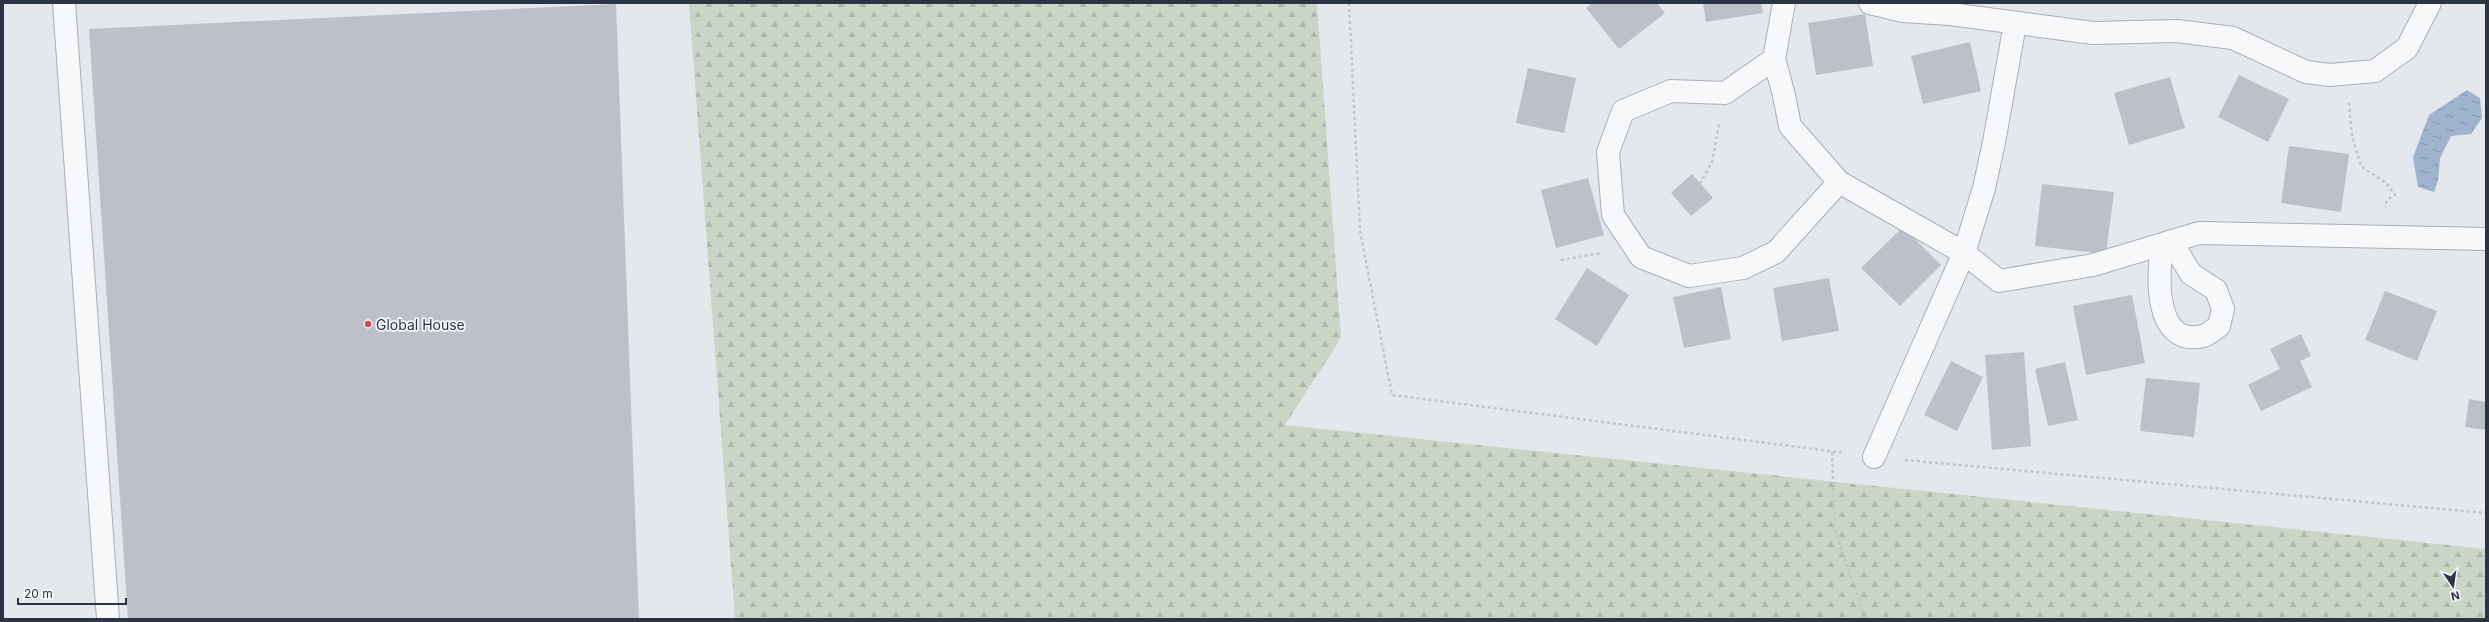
<svg xmlns="http://www.w3.org/2000/svg" width="2489" height="622" viewBox="0 0 2489 622" font-family="Inter,sans-serif">
	<defs>
		<pattern id="forest-firs" width="22" height="20" patternUnits="userSpaceOnUse"><rect width="22" height="20" fill="#c9d6c5"/><path d="M5 1l3.5 6h-7zM16 11l3.5 6h-7z" fill="#adb8ab"/></pattern>
		<pattern id="water-ripples" width="26" height="14" patternUnits="userSpaceOnUse"><rect width="26" height="14" fill="#9fb4cc"/><path d="M2 4q2-2 4 0t4 0M15 11q2-2 4 0t4 0" fill="none" stroke="#8293a7"/></pattern>
	</defs>
	<rect width="100%" height="100%" fill="#e4e7ec"/>
	<path fill="url(#forest-firs)" d="M689,3H1317L1341,338L1285,425L2486,549V619H735Z"/>
	<path fill="url(#water-ripples)" d="M2467,90L2480,98L2482,118L2471,134L2451,136L2440,158L2438,181L2434,192L2418,187L2413,157L2429,115Z"/>
	<path fill="#bbc0ca" d="M1592,3H1657L1665,13L1619,49L1586,8Z
		M1703,3H1761L1763,13L1706,22Z
		M616,4L639,619H128L89,29Z
		M1865,14L1873,66L1816,75L1808,23Z
		M1970,42L1981,91L1923,104L1911,56Z
		M1528,68L1576,78L1564,133L1516,123Z
		M2239,75L2289,99L2268,142L2218,117Z
		M2170,77L2185,128L2129,145L2114,93Z
		M2289,146L2349,154L2341,212L2281,203Z
		M1692,174L1713,198L1691,216L1671,193Z
		M1588,178L1604,235L1556,248L1541,190Z
		M2042,184L2114,192L2106,254L2035,246Z
		M1903,227L1941,265L1900,306L1861,268Z
		M1587,268L1629,295L1597,346L1555,319Z
		M1829,278L1839,331L1782,341L1773,288Z
		M1721,287L1731,339L1684,348L1673,297Z
		M2385,291L2437,311L2417,361L2365,340Z
		M2132,295L2145,363L2086,375L2073,306Z
		M2301,334L2311,356L2300,361L2312,387L2261,411L2248,385L2280,369L2270,349Z
		M2024,352L2031,446L1992,450L1985,355Z
		M1951,361L1983,377L1957,431L1924,415Z
		M2065,362L2078,420L2048,426L2035,369Z
		M2146,378L2200,383L2194,437L2140,431Z
		M2469,399L2486,402V430L2465,427Z"/>
	<g fill="none" stroke-linecap="round" stroke-linejoin="round">
		<g stroke="#a9aeb7" stroke-width="24">
			<path id="street" d="M64,3L108,619
				M1784,3L1774,59L1784,95L1790,126L1839,182L1964,253L1999,281L2093,265L2199,233L2486,239
				M1870,3L1903,11L1950,14L2093,33L2177,31L2233,38L2306,72L2330,75L2375,71L2407,48L2430,3
				M1774,59L1725,93L1671,91L1623,111L1608,152L1613,215L1641,257L1689,276L1743,268L1776,252L1839,182
				M2163,244C2157,272 2153,348 2203,336C2208,335 2214,329 2219,326L2223,309L2216,290L2191,274L2171,241
				M1874,457L1964,253L1984,188L1994,142L2015,24"/>
		</g>
		<path stroke="#c2c5cb" stroke-width="2.5" stroke-dasharray="3 3" stroke-linecap="butt" d="M1349,3L1360,231L1392,395L1845,453
			M2349,103L2352,136L2361,166L2386,183L2395,195L2387,200L2385,207
			M1694,194L1712,162L1719,124
			M1561,260L1601,253
			M1832,452L1835,531L1865,619
			M1905,460L2486,513"/>
		<use href="#street" stroke="#f7f8fa" stroke-width="22"/>
	</g>
	<circle fill="#d1495b" stroke="#f4f6f9" stroke-width="1.5" cx="368" cy="324" r="4"/>
	<g text-anchor="middle" dominant-baseline="central" stroke-width="3.5" stroke-linejoin="round" paint-order="stroke">
		<g font-size="14" fill="#2b3445" stroke="#f4f6f9" text-anchor="start">
			<text x="376" y="324">Global House</text>
		</g>
	</g>
	<rect width="2489" height="622" fill="none" stroke="#2b3445" stroke-width="8"/>
	<g transform="translate(2453 586) rotate(167)" stroke="#f4f6f9" stroke-width="3" paint-order="stroke">
	<path d="M0-3L7 15L0 10L-7 15Z" fill="#2b3445"/>
	<text y="-6" font-size="11" font-weight="bold" text-anchor="middle" fill="#2b3445">N</text>
	</g>
	<path d="M18 598v6h108v-6" fill="none" stroke="#2b3445" stroke-width="2"/>
	<text x="24" y="598" font-size="12" fill="#2b3445" stroke="#f4f6f9" stroke-width="3" paint-order="stroke">20 m</text>
</svg>
